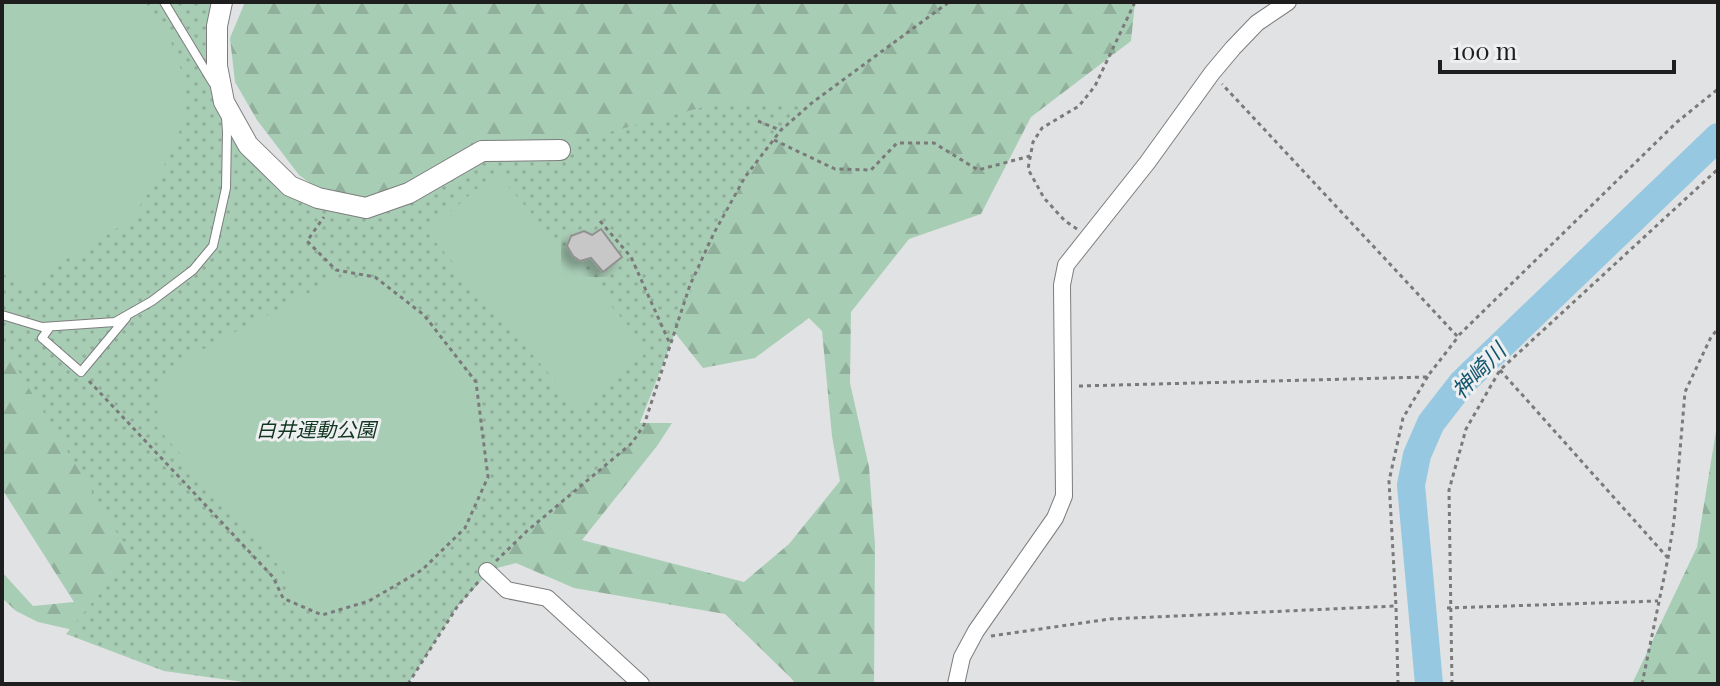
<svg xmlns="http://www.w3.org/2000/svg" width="1720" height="686" viewBox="0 0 1720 686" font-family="'Playfair Display','Noto Sans JP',serif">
	<defs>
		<pattern id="forest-firs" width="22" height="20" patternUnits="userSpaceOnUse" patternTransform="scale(2)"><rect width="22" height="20" fill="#a8cdb5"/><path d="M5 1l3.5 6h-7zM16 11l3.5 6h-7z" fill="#90b09b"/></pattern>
		<pattern id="park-dots" width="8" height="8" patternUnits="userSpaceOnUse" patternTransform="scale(2)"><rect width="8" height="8" fill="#a8cdb5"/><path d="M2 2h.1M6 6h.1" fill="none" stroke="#90b09b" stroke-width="1.8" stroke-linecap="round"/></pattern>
		<filter id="shadow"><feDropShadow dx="-7" dy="7" stdDeviation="4" flood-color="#0004"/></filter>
	</defs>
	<rect width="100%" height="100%" fill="#e1e2e3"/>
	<path fill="url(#forest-firs)" fill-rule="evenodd" d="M245,2H1135L1131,41L1031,117L981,214L909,239L851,312L850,383L869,467L875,545L874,684H795L792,679L725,614L574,588L516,563L464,577L342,684L169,652L38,622L16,611L2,598V572L33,606L74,602L2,489V336L365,223L299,175L257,120L235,82L230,38ZM641,290L703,368L755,358L809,318L822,331L832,436L840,481L789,544L744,582L582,540L657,446L672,423H568Z
		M1718,419V684H1632L1697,547Z"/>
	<path fill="url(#park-dots)" d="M2,2H222L224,102L290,186L366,208L482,151L561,145L722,102H813L781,130L745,177L714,233L632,443L527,531L457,607L408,684H257L164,671L66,634L131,556L2,344Z"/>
	<path fill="#a8cdb5" d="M2,2H145L168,34L187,86L180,130L161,173L132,218L88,248L48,268L28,294L7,275H2Z
		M496,172L649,350L580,410L427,232Z
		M375,277L424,315L476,382L488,477L465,528L422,570L369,601L322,615L287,600L285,573L155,425L166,369L335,279Z"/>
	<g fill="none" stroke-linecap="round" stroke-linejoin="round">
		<path stroke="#96c9e1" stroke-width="28" d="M1429,684L1411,485L1417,455L1431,423L1462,383L1718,137"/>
	</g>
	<path fill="#c8c7c8" stroke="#929192" stroke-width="2" filter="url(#shadow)" d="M601,229L622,257L603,272L591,258L580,261L573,256L567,246L571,236L584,231L592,235Z"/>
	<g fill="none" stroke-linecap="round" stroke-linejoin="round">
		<g stroke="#7d7d7e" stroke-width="10">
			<path id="service" d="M164,2L213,83
				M2,315L42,327L115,322L152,301L193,270L213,246L226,188L227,132L226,118
				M50,327L42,338L81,372L126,318"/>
		</g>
		<g stroke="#7d7d7e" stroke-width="18">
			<path id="minor" d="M487,571L507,590L547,598L641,684
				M956,684L962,657L976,631L1055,518L1064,496L1062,285L1066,265L1147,163L1212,73L1233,48L1257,23L1288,2"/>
		</g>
		<g stroke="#7d7d7e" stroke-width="22">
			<path id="tertiary" d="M222,2L217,26V66L224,102L248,145L290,186L318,198L366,208L409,193L482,151L560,150"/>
		</g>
		<path stroke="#7a7a7b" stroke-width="3" stroke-dasharray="4 4" stroke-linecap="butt" d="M758,121L780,130
			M774,140L835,169L871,170L897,143H934L978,170L1030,156
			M600,221L631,257L670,344
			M1077,229L1065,221L1044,198L1028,169L1033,142L1042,128L1079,106L1095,86L1135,2
			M1459,335L1677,122L1718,89
			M1500,370L1668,558
			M89,381L273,577L283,598L287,600L322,615L369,601L422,570L465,528L488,477L476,382L424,315L375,277L336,270L307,241L324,217
			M1079,386L1427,377L1458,337L1222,84
			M496,561L527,531L632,443L644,425L690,285L714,233L745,177L781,130L813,102L949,2
			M1447,608L1658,601
			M991,636L1110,619L1396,606
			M408,684L457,607L478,582
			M1398,684L1396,606L1389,481L1403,418L1428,376
			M1452,684L1449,490L1466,429L1500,370L1718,169
			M1642,684L1668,558L1674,521L1685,392L1711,337L1718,329"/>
		<use href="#service" stroke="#fff" stroke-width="8"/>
		<use href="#minor" stroke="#fff" stroke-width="16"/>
		<use href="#tertiary" stroke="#fff" stroke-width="20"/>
	</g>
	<g text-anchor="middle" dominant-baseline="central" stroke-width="6" stroke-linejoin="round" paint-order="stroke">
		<g font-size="20" font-style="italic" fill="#103521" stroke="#eeeff0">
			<text x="316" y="428">白井運動公園</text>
		</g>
		<g font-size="22" font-style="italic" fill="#14566e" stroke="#eeeff0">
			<text transform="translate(1478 370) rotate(-46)">神崎川</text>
		</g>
	</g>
	<rect width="1720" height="686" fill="none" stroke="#1e1e1e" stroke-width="8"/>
	<path d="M1440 60v12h234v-12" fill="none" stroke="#1e1e1e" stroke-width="4"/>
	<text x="1452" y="60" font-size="24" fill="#1e1e1e" stroke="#eeeff0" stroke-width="6" paint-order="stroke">100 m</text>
</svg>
